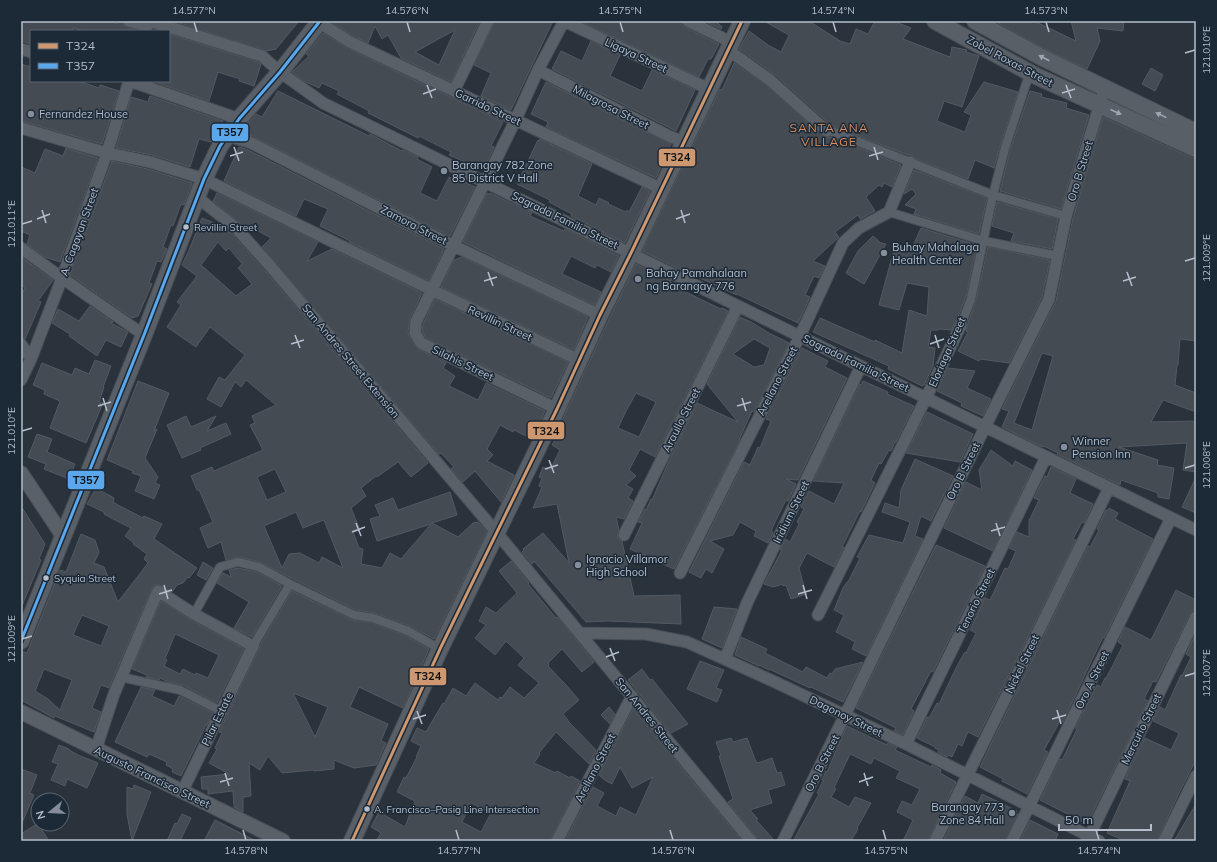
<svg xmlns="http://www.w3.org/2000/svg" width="1217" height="862" viewBox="0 0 1217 862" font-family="Mulish,sans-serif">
	<rect width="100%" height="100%" fill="#2a323b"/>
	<path fill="#444b53" stroke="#525962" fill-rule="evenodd" d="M21,21H108L118,24L119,21H122L124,26L139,31H85L73,28L72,31H31V44L21,41Z
		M173,21H299L276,49L267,51Z
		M330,21H480L451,82L401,58L388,35L382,39L375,26L368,43L353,36ZM455,30L439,65L415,52Z
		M495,21H553L511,110L481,96L491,73L474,65Z
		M580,21H681L682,25L685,27L719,44L711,59H708L699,77Z
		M704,21H716L722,27L721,29Z
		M764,21H809L840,41L850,44L856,29L868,34L875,21H893L911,28L903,39L950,57L952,47L967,50L966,52L979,56L962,107L944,101L937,121L965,132L971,115L964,112L984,82L1018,92L1000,146L994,168L975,160L968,179L916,159L912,155H908L832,126L775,75L739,49L749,31L768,45L781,52L789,35Z
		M995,21H1034L1076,41L1071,21H1124L1123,31L1097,28L1100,41L1087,69L1047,50Z
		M323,33L347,48L503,122L491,146L494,147L483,170L449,155L451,152L419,136L418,138L368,113L369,111L337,94L339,91L322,83L319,88L304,81L292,72L309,56L306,54Z
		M169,34L258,62L261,64L254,86L239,81L240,79L218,72L209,101L155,82V81H169Z
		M591,41L620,55L610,76L642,91L652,70L695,90L676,131L552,69L561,51L582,61Z
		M734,63L766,85L823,136L826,138L833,137L901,165L892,187L884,183L882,187L879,185L866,197L875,211L860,219L858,215L835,232L839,237L813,261L825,266L819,278L814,276L805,295L810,297L798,323L737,294V295L691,274L677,268L642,251L720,89L722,90Z
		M21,64L31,67V81H78L99,88L100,85L119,91L102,144L21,121Z
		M1151,68L1163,75L1155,91L1142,84Z
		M546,82L671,144L656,178L546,127L548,122L531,114Z
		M278,91L369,136L370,134L402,151L403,150L418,157L417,159L432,167L420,193L437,201L449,177L458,181L459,179L475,187L450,236L252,136L243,133L249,122L256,114L262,117Z
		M1030,91L1042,94L1041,97L1067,103L1066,108L1089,115L1061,209L1000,191L1010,150Z
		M150,96L223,121L220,130L211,142L199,139L190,167L152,155L116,148L131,97L148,102Z
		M1103,117L1192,158H1196V341L1180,339L1178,365H1177L1175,385L1196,393V412L1163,400L1151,422L1196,421V472L1183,470L1187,443L1119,447L1158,460L1157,465L1174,468L1169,499L1158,497V493L1121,480L1120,485L1057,454L1058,453L1046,447L1040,446L1002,427L1009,411L1002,409L1056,301L1073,218ZM1042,353L1053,356L1032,430L1014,423Z
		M540,139L592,164L578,196L596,205L599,198L609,203L608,204L626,212L627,210L629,212L642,187L650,191L625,243L571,216L572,214L549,202L550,200L517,184L538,140L539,141Z
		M239,147L246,149L444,249L429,281L349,242L350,241L320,226L328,209L304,199L296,216L224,181Z
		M66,148L98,158L60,262L45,257L27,244L30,235L21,231V167L35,173L45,149L63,156Z
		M112,161L148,169L192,183L184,205L181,204L173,226L171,225L163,247L167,249L161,262L157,261L149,283L152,284L138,316L132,318L70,275Z
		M914,170L987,198L979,234L914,214L916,209L905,205L916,194L912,189L904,194Z
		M217,193L318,242L307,261L332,249L422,293L410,319L408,332L409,336L418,349L446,363L443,368L455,376L449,386L478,400L486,383L545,411L532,439L514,430L513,432L500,425L487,449L493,455L487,461L514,475L501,502L475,471L463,482L451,469L454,467L441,453L439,454L262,247L271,238L249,226L246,229L240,223L213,201Z
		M487,193L489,194L490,193L532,213L530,216L548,224L564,231L565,229L619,256L611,272L597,265L595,268L571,256L562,274L601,292L595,305L463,242Z
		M997,202L1058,219L1052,249L1011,241L1014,233L992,226Z
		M202,218L222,226L231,233L266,272L428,463L411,477L398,462L377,477L376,476L361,488L366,496L351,508L360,530L353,532L359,548L363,549L361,564L382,568L390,553L401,559L431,524L377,541L370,519L380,516L375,505L393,498L398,510L450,492L457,515L432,523L458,537L473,523L478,522L487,532L434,639L410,626L375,613L356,610L293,579L260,562L239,557L226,560L221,542L208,548L200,528L213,522L199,490H197L191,476L212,467L214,471L263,450L250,425L255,423L252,416L276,405L246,380L241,387L235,382L221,407L207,399L219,377L225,380L245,355L210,327L196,347L167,327L181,305L177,302L197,276L182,265L189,250ZM218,242L226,251L229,248L242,264L238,268L252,284L236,296L201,265ZM275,469L286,492L267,500L257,477ZM296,512L303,528L324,520L343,568L322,557L319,563L300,553L289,554L282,568L264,526Z
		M921,228L977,245L966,297L957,319L951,330L938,329V330H931L928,347L935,348L933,366L924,385H923L922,386L888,369L889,366L813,332L820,318L875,342V340L902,353L909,310L927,316L929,287L907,283L899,310L879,305L895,246L911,250L912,245L913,246Z
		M873,236L881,243L886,244L864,284L846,273L858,251Z
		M988,247L1050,260L1042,297L1009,363L980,359L979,361L958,351L968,332L966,331L968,323L976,300Z
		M21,257L53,280L38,301L41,302L25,339L21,337V296L25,288L21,285Z
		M462,257L588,317L574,350L441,287L454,260Z
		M636,264L671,281L670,282L684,289V291L698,298L721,309L722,308L728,311L655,457L640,449L629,470L636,476L626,485L633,489L628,498L633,501L624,519L616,517L619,530L617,536L618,539L622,541L634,596L680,595L681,624L608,621L586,622L534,561L532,564L522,552L524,550L523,549L543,533L569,563L557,504L533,508L542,487L539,486L542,478L539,477L543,467L550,470L560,450L552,445L564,424L561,423L609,319ZM636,393L656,402L639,437L618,428L626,411Z
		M435,299L568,362L551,398L426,338L422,331L423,324Z
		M90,306L113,322L111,323L128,332L121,347L106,340L97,356L69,336L70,334L52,323L58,309L79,321Z
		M740,317L751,322L769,333L789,343L754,412L752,411L739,440H740L674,569L630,549L642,523L638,522L645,509L646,510L651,499L652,500L668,463L697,403L738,422L707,384ZM754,339L770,348L764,365L754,367L733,354Z
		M802,348L828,361L825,367L847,378L798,480L786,479L796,484L788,501L786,500L777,518L771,531L773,532L768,543L754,536L756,531L740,522L733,535L710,541L724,549L712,573L706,569L701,578L689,572L744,462L750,465L758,447L760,448L771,421L766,419Z
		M95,360L111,366L103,387H104L99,402L103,403L86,443L50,428L60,401L44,394L45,390L33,385L42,363L72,375L75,368L89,374Z
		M948,368L975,371L967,388L991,399L983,416L961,406L962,403L937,391Z
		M138,381L169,393L154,431L157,429L145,458L158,477L155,483L160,485L154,499L135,491L141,476L132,473L133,471L107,460Z
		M863,381L888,392L887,394L914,406L896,442H895L891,451L889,450L881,464L879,463L871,480L875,483L861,512L860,511L842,547H844L834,567L807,553L799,568L806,594L791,599L786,585L783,586V584L773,587L764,584L782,550H780L785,539L790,542L799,524L797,522L804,509L801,507L809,491L834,504L844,483L813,481L860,384L861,385Z
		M927,412L973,434L960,462L906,453Z
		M186,416L191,427L216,416L207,431L226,423L231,434L200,448L201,450L182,458L167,425Z
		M37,434L52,439L47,452L75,464L69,479L44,469L46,464L28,457Z
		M991,450L1013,466L1015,461L1032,470L993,551L944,528L966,482L982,490L979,470Z
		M915,459L953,476L931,521L921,516L915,536L923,539L866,656L852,649L855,642L836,632L844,615L834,610L843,588L847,582H848L860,558L857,557L869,535L903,543L910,522L882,512L885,503L899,508L901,490Z
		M1051,467L1076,479L1070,493L1093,504L1084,523L1082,522L1073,539L1076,540L978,737L968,732L962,746L958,744L952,757L948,755L947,757L938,752L939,750L935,748V747L917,738L927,717L929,718L937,703L939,704L956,668L965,652L966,653L976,633L970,630L985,598L990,600L1005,568L1008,569L1016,551L1009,548L1017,532L1029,537V521L1039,500L1034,498L1045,476L1047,477Z
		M1196,477V513L1182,507Z
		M96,488L114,498L113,502L118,505L143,518L144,516L162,524L154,539L197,568L189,578L188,577L183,583L177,585L172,592L158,584L154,585L152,588L109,688L101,685L92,708L101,712L94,732L55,716L54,718L21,700V651L27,653L60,570L66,572L81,534L95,540L99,552L94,563L104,567L118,602L148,563L144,559L147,554L133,544L134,543L125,536L131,528L113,519L104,514V512L87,504ZM82,615L109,626L101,646L73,635ZM44,669L72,680L60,710L48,699L35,691Z
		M21,506L45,544L39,559L41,560L21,608Z
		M1109,508L1118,513L1115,519L1153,539L1104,638L1103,637L1091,662L1063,722L1060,721L1044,750L1048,752L1027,794L1002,781L1003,779L980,767L991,744L1088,546L1090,547L1099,530L1097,529L1106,510L1107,511Z
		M936,545L985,566L933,672L931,671L911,709L914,711L903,735L894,731L896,728L856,708Z
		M511,561L529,583L528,584L556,618L558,617L594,662L582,672L562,649L548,663L549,665L548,666L566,685L579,700L563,714L568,720V721L596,750L589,764L556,732L539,753L540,754L534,763L556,773L557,771L570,778L571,776L580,781L550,841H376L381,833L371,827L379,812L405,827L415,801L397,792L404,777L406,778L417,757H416L421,746L411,741L417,728L426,732L443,703L444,704L453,688L466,696L475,683L498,700L500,697L502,698L510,687L524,698L539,683L518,665L524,658L506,641L495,655L475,638L486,625L479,621L486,607L496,613L517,593L499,571ZM471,803L491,813L481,832L462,822Z
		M203,562L213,568L206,580L197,575Z
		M238,568L257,572L282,586L252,637L234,628L249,602L217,583L223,573L231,577L229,570Z
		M1176,590L1196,600V610L1192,611L1190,614L1156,682L1153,681L1144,699L1148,701L1087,824L1040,800L1060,759L1062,760L1077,729L1075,728L1097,685L1101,687L1105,678H1106L1111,669L1123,645L1118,642L1125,627L1151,640Z
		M292,591L352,620L372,623L406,636L429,649L403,708L359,687L350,707L388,724L381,741L386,743L376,765L354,768L334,760V769L314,771L313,770L282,773L268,756L260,770L249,763L251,796L243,797V812L234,807L233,791L208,794V789H202L201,777L229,774L209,763L217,749L215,748L222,733L219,732L259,649L260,645ZM293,693L328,707L315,737Z
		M161,601L191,620L244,649L217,703L183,685L168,682L160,678L159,680L146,677L147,675L132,669ZM175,634L219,655L208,678L196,673L195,675L183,669L180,674L164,666L167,660L165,659Z
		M714,607L737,609L722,648L702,639Z
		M1196,633V760L1179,793L1157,841H1125L1107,833L1130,781L1125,779L1145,738L1171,750L1179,733L1153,721L1160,707L1165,710L1181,675L1182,676L1191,657L1186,654Z
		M741,637L767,649L765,653L803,672L806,667L827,678L830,673L832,674L835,669L863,662L843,702L811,687L810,688L769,669V670L759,665V666L735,655Z
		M700,661L724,670L716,688L722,690L717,702L687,689Z
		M642,669L650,680L652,679L688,724L671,733L628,680Z
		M141,687L155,690L152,696L174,706L179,696L213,713L207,725H206L181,776L172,772L173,769L166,765L167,762L149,754L147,757L115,742Z
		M609,707L615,714L610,724L601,715Z
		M633,709L742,841H565L593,787L604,793L597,806L616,816L620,807L636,815L653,777L632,788L620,767L612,784L606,781L599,775Z
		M847,726L887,745L888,743L897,747L895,750L931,767L932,765L941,770L940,773L956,782L928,841H903L913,820L897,812L902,801L912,805L920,789L896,778L900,771L874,758L871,764L850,754L834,788L836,789L831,797L849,807L855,797L871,803L857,828L858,829L851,841H793L819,794L817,793L823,781L822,780L826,771L827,772L837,748Z
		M731,738L733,742L747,738L756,762H757L758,763L772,758L777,773L781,772L785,785L768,790L772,803L750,810L758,819L756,820L775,841H758L756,837L728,802L733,799L719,756H721L716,742Z
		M59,745L69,749V750L78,755L98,763L87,788L67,779L65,786L51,780L58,764L52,762Z
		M21,769L37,775L30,793L34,795L21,825Z
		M134,785L151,792L132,841L127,814V787L133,789Z
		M982,794L1017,811L1016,813L1018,814L1005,841H943L965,796L978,803Z
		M1196,804V841H1174Z
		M182,814L191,818L180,841H167L175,823L177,824Z
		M215,820L256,841H204Z
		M1030,820L1058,834L1055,841H1020Z
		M35,825H39L49,841H21V834Z"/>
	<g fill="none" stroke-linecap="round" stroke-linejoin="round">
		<g stroke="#484e55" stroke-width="10">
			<path id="pedestrian" d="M827,131L834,132L993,195L1066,216
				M889,212L984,241L1058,256
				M961,325L971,299L993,195L1005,148L1030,72
				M194,614L220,567L238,562L259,567L290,584L354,615L373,618L408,631L440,649
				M253,646L290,584
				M121,677L180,690L221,711"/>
		</g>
		<g stroke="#484e55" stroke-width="13">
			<path id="minor" d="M129,21L147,26
				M150,21L262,56L280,72L323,103L1196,530
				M317,21L350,42L662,189
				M564,21L709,89
				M688,21L731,42
				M21,49L31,52
				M728,50L770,80L827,131
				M538,70L669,136L684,142
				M130,81L239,119
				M454,91L488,21
				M21,128L107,153L150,162L204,179L432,290L579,360
				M227,136L249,142L454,246L600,315
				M197,197L236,228L271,267L497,533L751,841
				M21,248L62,278L144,335
				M21,344L31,359
				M21,380L31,359L62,278L107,153L129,81
				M557,409L421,343L415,333L416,322L516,119L538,70L564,21
				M624,535L738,306
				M680,573L800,336L843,243L859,228L889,212L910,162
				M818,615L926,398L961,325
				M581,633L646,634L687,642L775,682L906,744L1099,841
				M725,659L747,603L861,366
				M906,744L1046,457
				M96,749L114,694L158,591L194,614L253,646L182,792
				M557,841L632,696
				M783,841L845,715L985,427L1049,299L1066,216L1105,87
				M935,841L1109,488
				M1012,841L1171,518
				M1087,841L1196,617
				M1164,841L1196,776"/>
		</g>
		<g stroke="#484e55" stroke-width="16">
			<path id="tertiary" d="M21,473L63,536
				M21,712L283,841"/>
		</g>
		<g stroke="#484e55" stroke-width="18">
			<path id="secondary" d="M935,21L1036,76L1196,149
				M975,21L1043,58L1196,132
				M21,641L144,335L204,179L220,146L239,119L280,72L320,21
				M352,841L440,649L557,409L600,315L631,253L742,21"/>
		</g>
		<use href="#pedestrian" stroke="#5a6068" stroke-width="8"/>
		<use href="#minor" stroke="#5a6068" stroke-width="11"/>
		<use href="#tertiary" stroke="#5a6068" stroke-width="14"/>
		<use href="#secondary" stroke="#595f66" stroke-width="16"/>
		<g stroke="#1c2937" stroke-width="6">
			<path id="bus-1" d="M352,841L440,649L557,409L600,315L631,253L742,21"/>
		</g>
		<g stroke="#1c2937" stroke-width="6">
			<path id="bus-2" d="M21,641L144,335L204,179L220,146L239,119L280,72L320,21"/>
		</g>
		<use href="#bus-1" stroke="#cd976f" stroke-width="3"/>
		<use href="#bus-2" stroke="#5aa8eb" stroke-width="3"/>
	</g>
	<defs><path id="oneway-solid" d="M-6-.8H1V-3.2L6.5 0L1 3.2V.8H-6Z"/></defs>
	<g fill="#9da6b2">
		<use href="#oneway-solid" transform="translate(1044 58) rotate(-153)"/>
		<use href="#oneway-solid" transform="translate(1116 112) rotate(24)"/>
		<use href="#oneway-solid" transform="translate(1161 115) rotate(-154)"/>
	</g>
	<path fill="none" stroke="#b4becc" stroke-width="1.5" d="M194,22L197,32M407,22L410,32M620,22L623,32M833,22L836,32M1046,22L1049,32M1185,53L1195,50M427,85L432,98M1066,85L1071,98M1062,93L1075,89M423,94L436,89M234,147L239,161M874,147L878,160M230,156L243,152M869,156L883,152M42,210L46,223M681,210L685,223M37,219L50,214M676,219L690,214M22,224L32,221M1185,261L1195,258M488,272L493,286M1127,272L1132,286M484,281L497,277M1123,281L1136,277M295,335L300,348M935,335L939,348M291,344L304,340M930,344L944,339M103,398L107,411M742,398L746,411M98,406L111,402M737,406L751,402M22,431L32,428M549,460L554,473M1185,468L1195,465M545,469L558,465M356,523L361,536M996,523L1000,536M991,531L1005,527M352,532L365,527M164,585L168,599M803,585L807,599M159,594L172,590M798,594L812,590M22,639L32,636M610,648L615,661M606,657L619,652M1185,676L1195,673M1057,710L1061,724M417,711L422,724M413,719L426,715M1052,719L1066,715M225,773L229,786M864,773L868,786M220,782L233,778M859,782L873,777M243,830L246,840M456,830L459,840M670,830L673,840M883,830L886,840M1096,830L1099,840"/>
	<g fill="#848d99" stroke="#1c2937" stroke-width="1.5">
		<circle cx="31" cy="114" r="4"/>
		<circle cx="444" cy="171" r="4"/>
		<circle cx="884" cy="253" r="4"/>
		<circle cx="638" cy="279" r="4"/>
		<circle cx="1064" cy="447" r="4"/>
		<circle cx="578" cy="565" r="4"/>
		<circle cx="1012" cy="813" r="4"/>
	</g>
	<g fill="#b4becc" stroke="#1c2937" stroke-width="1.5">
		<circle cx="186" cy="227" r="3.5"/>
		<circle cx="46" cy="578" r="3.5"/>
		<circle cx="367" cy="809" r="3.5"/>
	</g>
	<g text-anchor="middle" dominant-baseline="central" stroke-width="3" stroke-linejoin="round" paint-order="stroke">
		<g font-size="10" fill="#b4becc" stroke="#1c2937" text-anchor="start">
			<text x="194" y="227">Revillin Street</text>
			<text x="54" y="578">Syquia Street</text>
			<text x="374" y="809">A. Francisco–Pasig Line Intersection</text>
		</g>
		<g font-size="11" fill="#b4becc" stroke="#1c2937">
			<text transform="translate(636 55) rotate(25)">Ligaya Street</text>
			<text transform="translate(1010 61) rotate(28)">Zobel Roxas Street</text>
			<text transform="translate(488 107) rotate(25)">Garrido Street</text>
			<text transform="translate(611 107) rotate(27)">Milagrosa Street</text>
			<text transform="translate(1080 171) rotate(-73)">Oro B Street</text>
			<text transform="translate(565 220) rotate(26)">Sagrada Familia Street</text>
			<text transform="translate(414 225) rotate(27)">Zamora Street</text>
			<text transform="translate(79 232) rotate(-70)">A. Cagayan Street</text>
			<text transform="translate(500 323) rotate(25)">Revillin Street</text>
			<text transform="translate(947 352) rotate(-66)">Eloriaga Street</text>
			<text transform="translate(351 361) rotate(50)">San Andres Street Extension</text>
			<text transform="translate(463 363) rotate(26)">Silahis Street</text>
			<text transform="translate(856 363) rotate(26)">Sagrada Familia Street</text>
			<text transform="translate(777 381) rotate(-63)">Arellano Street</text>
			<text transform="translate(681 420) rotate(-63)">Araullo Street</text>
			<text transform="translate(963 471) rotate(-64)">Oro B Street</text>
			<text transform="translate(791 512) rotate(-64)">Iridium Street</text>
			<text transform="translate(976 601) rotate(-64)">Tenorio Street</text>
			<text transform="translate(1022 664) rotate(-64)">Nickel Street</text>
			<text transform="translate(1092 680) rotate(-64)">Oro A Street</text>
			<text transform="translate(647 715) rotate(51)">San Andres Street</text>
			<text transform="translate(846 716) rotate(26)">Dagonoy Street</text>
			<text transform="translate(217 719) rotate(-64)">Pilar Estate</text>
			<text transform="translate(1141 729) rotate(-64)">Mercurio Street</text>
			<text transform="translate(822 763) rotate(-63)">Oro B Street</text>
			<text transform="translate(595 768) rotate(-63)">Arellano Street</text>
			<text transform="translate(152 777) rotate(26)">Augusto Francisco Street</text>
		</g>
		<g font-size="11" fill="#b4becc" stroke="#1c2937" text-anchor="start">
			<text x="39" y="114">Fernandez House</text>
			<text x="452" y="165">Barangay 782 Zone<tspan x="452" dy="13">85 District V Hall</tspan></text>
			<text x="892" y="247">Buhay Mahalaga<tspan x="892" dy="13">Health Center</tspan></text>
			<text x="646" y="273">Bahay Pamahalaan<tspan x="646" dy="13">ng Barangay 776</tspan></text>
			<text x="1072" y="441">Winner<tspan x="1072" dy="13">Pension Inn</tspan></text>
			<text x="586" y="559">Ignacio Villamor<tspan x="586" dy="13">High School</tspan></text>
			<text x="1004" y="807" text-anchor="end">Barangay 773<tspan x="1004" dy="13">Zone 84 Hall</tspan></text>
		</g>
		<g font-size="12" letter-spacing="1" fill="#df8e5c" stroke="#1c2937">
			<text x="829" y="127">SANTA ANA<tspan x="829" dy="14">VILLAGE</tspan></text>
		</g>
	</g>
	<g stroke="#1c2937" stroke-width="1.5">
		<rect x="211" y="123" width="38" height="19" rx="4" fill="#5aa8eb"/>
		<rect x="658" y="148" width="38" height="19" rx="4" fill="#cd976f"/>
		<rect x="527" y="421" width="38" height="19" rx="4" fill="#cd976f"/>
		<rect x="67" y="470" width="38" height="20" rx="4" fill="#5aa8eb"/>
		<rect x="409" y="667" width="38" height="19" rx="4" fill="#cd976f"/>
	</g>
	<g font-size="11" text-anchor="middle" font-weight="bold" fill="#111">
		<text x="230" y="136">T357</text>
		<text x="677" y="161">T324</text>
		<text x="546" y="435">T324</text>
		<text x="86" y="484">T357</text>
		<text x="428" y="680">T324</text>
	</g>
	<rect width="1217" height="862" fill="none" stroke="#1c2937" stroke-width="44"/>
	<rect x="30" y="30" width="140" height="52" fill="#1c2937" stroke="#596573"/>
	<rect x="38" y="43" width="20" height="6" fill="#cd976f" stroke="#596573"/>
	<text x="66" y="50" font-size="12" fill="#b4becc">T324</text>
	<rect x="38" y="63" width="20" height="6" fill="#5aa8eb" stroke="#596573"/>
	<text x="66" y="70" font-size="12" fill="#b4becc">T357</text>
	<g transform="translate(50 812) rotate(252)"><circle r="19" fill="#1c2937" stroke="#596573"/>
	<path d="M0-3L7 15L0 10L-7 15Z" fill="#848d99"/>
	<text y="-6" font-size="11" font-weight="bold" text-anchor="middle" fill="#b4becc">N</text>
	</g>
	<path d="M1059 824v6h92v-6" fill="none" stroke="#b4becc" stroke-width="2"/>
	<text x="1065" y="824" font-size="12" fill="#b4becc" stroke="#1c2937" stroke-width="3" paint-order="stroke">50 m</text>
	<rect x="22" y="22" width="1173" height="818" fill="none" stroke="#b4becc" stroke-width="1.5"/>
	<g font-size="10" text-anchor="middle" fill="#b4becc">
		<text x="194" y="14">14.577°N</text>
		<text x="407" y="14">14.576°N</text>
		<text x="620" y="14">14.575°N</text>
		<text x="833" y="14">14.574°N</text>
		<text x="1046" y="14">14.573°N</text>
		<text transform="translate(1206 50) rotate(-90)" y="4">121.010°E</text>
		<text transform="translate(11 224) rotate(-90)" y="4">121.011°E</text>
		<text transform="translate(1206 258) rotate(-90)" y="4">121.009°E</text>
		<text transform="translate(11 431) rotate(-90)" y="4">121.010°E</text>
		<text transform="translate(1206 465) rotate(-90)" y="4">121.008°E</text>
		<text transform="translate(11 639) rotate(-90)" y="4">121.009°E</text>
		<text transform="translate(1206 673) rotate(-90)" y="4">121.007°E</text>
		<text x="246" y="854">14.578°N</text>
		<text x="459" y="854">14.577°N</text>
		<text x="673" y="854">14.576°N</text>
		<text x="886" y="854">14.575°N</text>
		<text x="1099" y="854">14.574°N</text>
	</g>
</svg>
